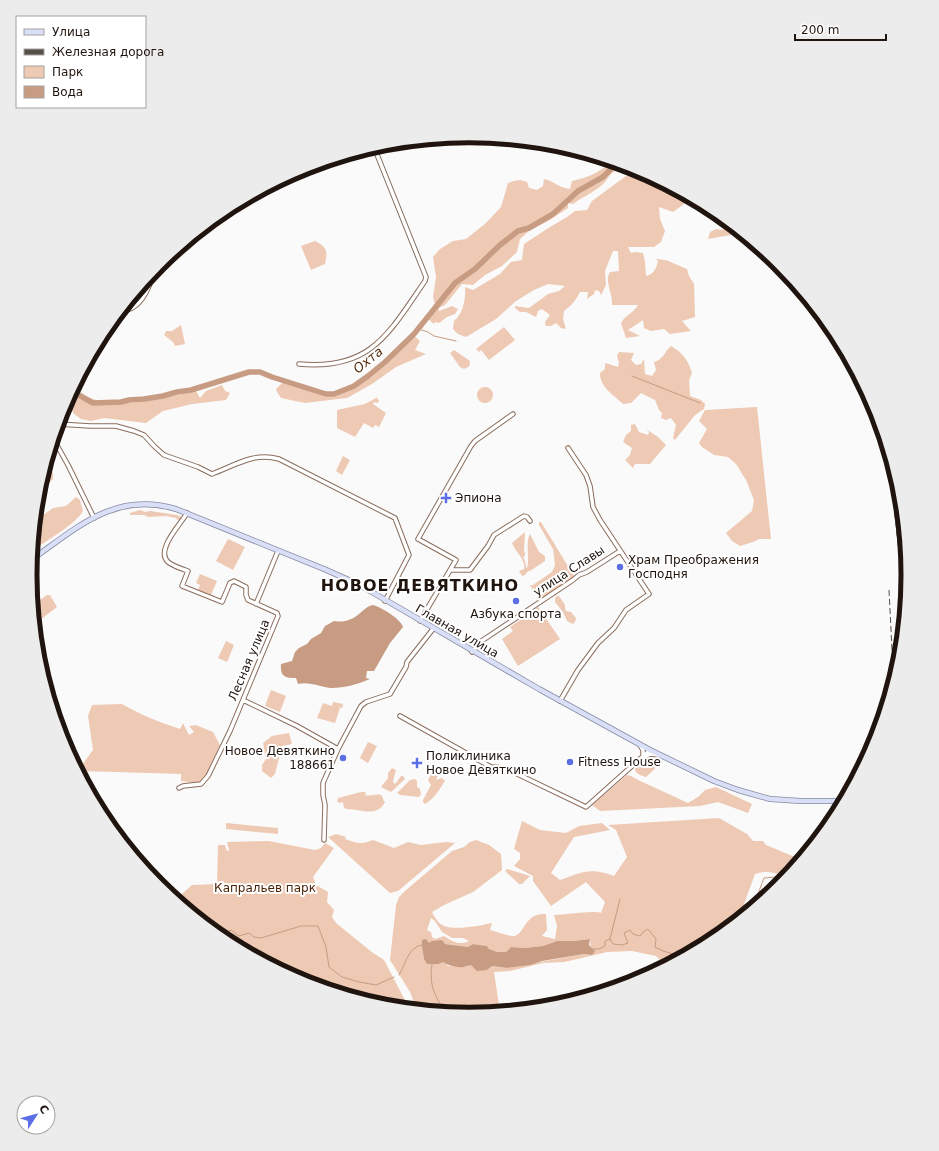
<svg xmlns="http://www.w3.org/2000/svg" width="939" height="1151" viewBox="0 0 939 1151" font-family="'DejaVu Sans',sans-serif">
	<rect width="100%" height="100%" fill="#fafafa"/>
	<path fill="#eec9b3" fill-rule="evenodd" d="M612,162L628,167L625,170C622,171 618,170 615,171C610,173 607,181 602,185C593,193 582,197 573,204L568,203V208L548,221L530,230L520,239L517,252L502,266L485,275L473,285L462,284L445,305L439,308V311L452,306L458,309L455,314L447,317L439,323L435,322L434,324L428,319L436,308L433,297L436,277L433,257L440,249L453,241L466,239L486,223L501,207L508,183C515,180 520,179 527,182L529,188L537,190L543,186L544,179C554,181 559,188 570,189L572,181C589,177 598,173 612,162Z
		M642,172L690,197L684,204L673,212L659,207L660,219L665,231L661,242L654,247H628L631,253L635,252L643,253L645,262L646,276C654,274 656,269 658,261L656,259L666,260L687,269L689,276L694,284L695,317L682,321L691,331L670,334L664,329L651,331L644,328L643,320L628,330L640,336L626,338L621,323C626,314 633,314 638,305H612C613,293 604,281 610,272L619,271L618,251H613L605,271L606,285L601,295L599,291L595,290L594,294L587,299L588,292H580C576,300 572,305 564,311L563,319L566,329L561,328L556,323L551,326H546L545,322L550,315L542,309L538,311L536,317L526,312H520L515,308V306L529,308L548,294L559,291L565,286L548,284L534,290L516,301L496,319L466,337L458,334L453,329L454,321C463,314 466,299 465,287L473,290L500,274L511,262L522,260L524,244L550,227L567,217L575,211L587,210L592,201L626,176Z
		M720,215L742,233L708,239L710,232L716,229L723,230L726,224L722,221Z
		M315,241C327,247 328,251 325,264L311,270L301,246Z
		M181,325L185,344L175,346L173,342L164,335L166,331H172Z
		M504,327L515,340L489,360L481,350L479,352L476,349Z
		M414,336L420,341L415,350L426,354L396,367L372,384L347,398L305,403L281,398L277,392L276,389L283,382L323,395L333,394L354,387L391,359Z
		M671,346C683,353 688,360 692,373L689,380L690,396L701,400L705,404L704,409L695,415L675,440L673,438L676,425L671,418L666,420L661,418L662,413L659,410L655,400L641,393L631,403L623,404C613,394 600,388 600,373L605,369V363L618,367L619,363L617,356L619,352L634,353L631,360L636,365L641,364L644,359L645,374L652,376L656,370L654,362C663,360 665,351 671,346Z
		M454,350L470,361C470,366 469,367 464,369L460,367L450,353Z
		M222,385L225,391L230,393L226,400L192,404L163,411L146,423L104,418L91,421L81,419L74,414L67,400L73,390C77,392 82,396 86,397C122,410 160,399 196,391L200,398L206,391Z
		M477 395a8 8 0 1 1 16 0a8 8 0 1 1-16 0Z
		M378,397L377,399L379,400L378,403L374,402L373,404L386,413L379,427L375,425L373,428L364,423L355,437L337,428V410L365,404Z
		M757,407L771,539H759L753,542L740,546L732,541L726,533L752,511L754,500L746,480L736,464L728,457L714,455L702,447L699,443L707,429L699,421L705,410Z
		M635,424L639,432L648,435L649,432L646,429L658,437L666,445L650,464H635L633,468L625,460L630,455L632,448L623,442L626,435L631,431V425Z
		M343,456L350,460L342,475L336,471Z
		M48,458L53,474V479L48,484H40Z
		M76,497L80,500L83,511C77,523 45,542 33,550L35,521L53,508L66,506Z
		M140,510L145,512L150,511L177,515L181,517L180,520H178L176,518L166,516L148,517L144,515H130V513Z
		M539,522H541L574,576L567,582L540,600L530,585H533L552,572L555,565L553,549L539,525Z
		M525,532L524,551L525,553V556L523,557L525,561L526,567L527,568C530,557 525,543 530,534L539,552L545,556V561L530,571H528L525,575L522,576L519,571L524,569C526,559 515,552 512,543Z
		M228,539L245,547L233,570L216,561Z
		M200,574L217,581L211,595L198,590L200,585L196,583Z
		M47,595H50L57,607L40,620L33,610V605Z
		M557,596H559L565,605V608L566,611L571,612L576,618L575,622L573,624L567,621L563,612L555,602V598Z
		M538,607L560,639L518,666L502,639L513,631L510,627L523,618H526L527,615Z
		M226,641L234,645L227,662L218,658Z
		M271,690L286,696L280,712L265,706Z
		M333,702L343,704L342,708L338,707L340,708L335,723L317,718L323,703L332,706Z
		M122,704C141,715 159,722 180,729L183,723L189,735L194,732L189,726L196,725L213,732L220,745L204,779C198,785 190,782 181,781V774L82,771V765L93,750L88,716L92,705Z
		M289,733L292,744L282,746L275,774L271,778L262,771V765L266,759C264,754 265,749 263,743L272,736Z
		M368,742L377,746L368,763L360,758Z
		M646,759L657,760L662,762L646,777C630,773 633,766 646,759Z
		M392,768L396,770L393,781L394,784L396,783L401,776H403L405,779L391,792L381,787L388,778V773Z
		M434,768L440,770L436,780L442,778L445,781C439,790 434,799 425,804L423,802V800L431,785L428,780Z
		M627,775L631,776L636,779L688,803L698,797L705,790L716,787L752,804L748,813L718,802L700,806L600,811L592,805Z
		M415,779L417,781V787L420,789L421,794L419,797L400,795L397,793L410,780Z
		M361,792H365L366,794L365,795C369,797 379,792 382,796C383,798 383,800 385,802C379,814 368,812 357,810C352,809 348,810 344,808L343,802L339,803L337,801L338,798Z
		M719,818L747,834L753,841H763L766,845L802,860L787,878C776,872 767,870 755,874L740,915L741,918L713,941L666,966L656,956L632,951L607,952L582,958L564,962L543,963L510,971L494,972L500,1012L469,1015L417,1010L410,992L390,960L396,905L399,897L405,891L452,851L464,847L470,842L476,840L489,845L501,854L502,870L473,892L444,905L432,912C434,916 438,923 442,925C453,931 479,926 492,923L490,930C497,932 505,935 512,936C525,937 523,912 546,914L547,930L542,936L555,939L557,926L554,915C564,915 595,910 601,913L605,902L586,882L551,906L533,881V876L514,866L520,859V853L514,849L522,821L540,830L566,833L579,826L602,823L610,830L574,837L551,873L560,880C583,872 589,867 614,876L627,857L616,830L608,825ZM431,918L435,921L442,932L452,938H463L469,941C459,946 452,941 444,936L435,939L432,937L431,932L427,930ZM590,939C590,945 592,949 592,955L584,954L507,968L492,966L487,970L471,965L467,967L448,966L443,962L424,959L422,946L421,945L422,944V940L429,943L445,944L468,947L473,944L487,946L489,949L497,952H506L511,947L524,948L543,946L557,941H574Z
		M226,823L278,828V834L226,829Z
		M336,834L346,837L345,839C356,843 362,845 373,840L394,848L408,842L421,845L446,842L455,843L398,891L390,893L328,837Z
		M269,841L315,850L321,848L325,843L334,848L313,877L316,885L328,892L327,902L334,910L332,917L336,923L373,953L384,960L409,1008L407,1009L384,1007L301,981L225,941L175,900L192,885L217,884L218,845H225L227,851H228L229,850L227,842Z
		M507,869L530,876L522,884H519L505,871Z"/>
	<path fill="#c79c82" d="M373,605C381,607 401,619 403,627L390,643L374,671H367L366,678L370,679C359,684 344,688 332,688C320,687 309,681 298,684L296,678C285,678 280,677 281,664L292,661L295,652L299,648L307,644L311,639L321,633L325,626L334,621C343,623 352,620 359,614C364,610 367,606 373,605Z
		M426,939L429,943L432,941L442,940L445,944L468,947L473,944L487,946L489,949L497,952H506L511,947L524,948L543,946L557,941H574L590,939L589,945L595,951L592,955L584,954L542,961L530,965L507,968L492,966L487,970L477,971L471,965C463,969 450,967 443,962L438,964H427L424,959L422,947L421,945L422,944V940Z"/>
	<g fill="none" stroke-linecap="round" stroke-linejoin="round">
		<path stroke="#c79c82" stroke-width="1" d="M418,329L428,332L434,336L456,341
			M632,376L700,403
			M752,910L764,878L776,877L784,881
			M610,939L620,899
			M225,941L226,932L231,930L239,936L249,933L254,937L261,938L301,926H318L326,947L329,967L342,977L359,982L376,985L394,977
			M593,949H599L605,946V941L610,939L613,944L622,945L628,943L624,933L630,930L633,934L640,936L643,932L648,929L656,939L655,947L663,951L673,954L674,962
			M432,964C429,985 434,997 447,1013
			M399,975C406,964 407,949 421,945"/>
		<path stroke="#c79c82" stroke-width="5.5" d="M72,391L93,403L121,402L129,400L144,399L163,396L177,392L191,390L249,372H260L272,377L326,394H334L354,386L368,376L385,362L414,334L455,283L475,269L500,245L518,231L529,228L553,214L578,191L603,177L617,163"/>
		<g stroke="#896d5c" stroke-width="5.5">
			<path id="minor" d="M120,311C143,311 150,284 157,266
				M299,364C371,371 389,333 425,281L426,277L374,147
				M58,424L90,426H116L134,431L144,435L154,446L164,455L198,467L212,474C236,465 253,452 279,459L395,518L409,555L385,601
				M54,440L68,465L94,518
				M451,570H470L488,546L494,535L524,516L527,517L530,521
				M256,604L278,551
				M420,621L456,560L418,539L471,446L475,441L513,414
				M472,652L480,642L573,580L579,575L587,572L620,551
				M243,700L297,726L338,749
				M560,701L578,670L598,643L614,628L626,610L649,594L600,520L593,507L590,486L586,475L568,448
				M400,716L491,767L505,768L586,807L650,750
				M640,745L643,750V756
				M645,756L651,754L658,755
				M179,788L183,786L201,784L208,776L230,731L278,616L277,613L248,600L246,595V587L234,581L230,583L222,602L182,586L188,571C182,569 173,566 168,562C155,550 181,524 187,513
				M324,840L325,805L323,795V783L338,749L361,706L366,702L390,694L406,667L407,662L433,629"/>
		</g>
		<g stroke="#878ba2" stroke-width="6">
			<path id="major" d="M31,560C78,527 115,491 176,509L324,569L358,584L539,689L650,750L714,781L738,790L770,799L801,801H845"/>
		</g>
		<use href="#minor" stroke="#fff" stroke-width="3.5"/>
		<use href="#major" stroke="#d8dff7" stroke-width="4.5"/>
		<path stroke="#564e49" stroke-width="1" stroke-dasharray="6 3" stroke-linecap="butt" d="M888,450L905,610L894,654L892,666L893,687
			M889,590L892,650"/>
	</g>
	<g fill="#5b6ee5" stroke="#fff" stroke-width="1.5">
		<path d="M444 492h4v4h4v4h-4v4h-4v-4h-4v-4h4z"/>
		<circle cx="620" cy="567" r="4"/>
		<circle cx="516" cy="601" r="4"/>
		<circle cx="343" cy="758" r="4"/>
		<circle cx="570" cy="762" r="4"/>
		<path d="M415 757h4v4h4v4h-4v4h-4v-4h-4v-4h4z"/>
	</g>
	<g text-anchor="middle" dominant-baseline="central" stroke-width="4" stroke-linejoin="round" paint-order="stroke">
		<g font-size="12" fill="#20150e" stroke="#fff" text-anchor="start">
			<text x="455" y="498">Эпиона</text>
			<text x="628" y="560">Храм Преображения<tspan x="628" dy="14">Господня</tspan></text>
			<text x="516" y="614" text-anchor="middle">Азбука спорта</text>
			<text x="335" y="751" text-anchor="end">Новое Девяткино<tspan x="335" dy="14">188661</tspan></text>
			<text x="426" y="756">Поликлиника<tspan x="426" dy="14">Новое Девяткино</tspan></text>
			<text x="578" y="762">Fitness House</text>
		</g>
		<g font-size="12" fill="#20150e" stroke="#fff">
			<text transform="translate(569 571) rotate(-33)">улица Славы</text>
			<text transform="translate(457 631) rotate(30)">Главная улица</text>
			<text transform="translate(249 660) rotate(-67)">Лесная улица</text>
		</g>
		<g font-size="12" fill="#471f00" stroke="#fff">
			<text x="265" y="888">Капральев парк</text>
		</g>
		<g font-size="13" font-style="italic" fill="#562c0d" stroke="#fff">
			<text transform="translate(368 360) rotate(-39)">Охта</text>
		</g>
		<g font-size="16" font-weight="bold" letter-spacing="1" fill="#20150e" stroke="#fff">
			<text x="420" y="585">НОВОЕ ДЕВЯТКИНО</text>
		</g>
	</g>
	<path d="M0 0H939V1151H0ZM37 575a432 432 0 1 1 864 0a432 432 0 1 1-864 0Z" fill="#edecec" fill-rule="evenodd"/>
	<path fill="none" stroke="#20150e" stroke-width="5" d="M37 575a432 432 0 1 1 864 0a432 432 0 1 1-864 0Z"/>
	<rect x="16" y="16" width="130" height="92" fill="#ffffff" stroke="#a6a19f"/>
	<rect x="24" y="29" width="20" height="6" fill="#d8dff7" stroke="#a6a19f"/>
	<text x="52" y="36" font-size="12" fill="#20150e">Улица</text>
	<rect x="24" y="49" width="20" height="6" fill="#564e49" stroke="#a6a19f"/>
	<text x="52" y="56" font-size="12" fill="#20150e">Железная дорога</text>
	<rect x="24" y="66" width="20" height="12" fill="#eec9b3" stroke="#a6a19f"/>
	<text x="52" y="76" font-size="12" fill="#20150e">Парк</text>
	<rect x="24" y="86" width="20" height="12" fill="#c79c82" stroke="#a6a19f"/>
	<text x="52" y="96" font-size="12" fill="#20150e">Вода</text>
	<g transform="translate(36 1115) rotate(54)"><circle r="19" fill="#ffffff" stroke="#a6a19f"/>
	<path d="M0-3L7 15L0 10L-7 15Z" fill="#5b6ee5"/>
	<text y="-6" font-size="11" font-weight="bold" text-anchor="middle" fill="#20150e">С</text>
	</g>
	<path d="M795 34v6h91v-6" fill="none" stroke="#20150e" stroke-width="2"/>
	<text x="801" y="34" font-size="12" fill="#20150e" stroke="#ffffff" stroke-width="3" paint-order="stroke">200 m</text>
</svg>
